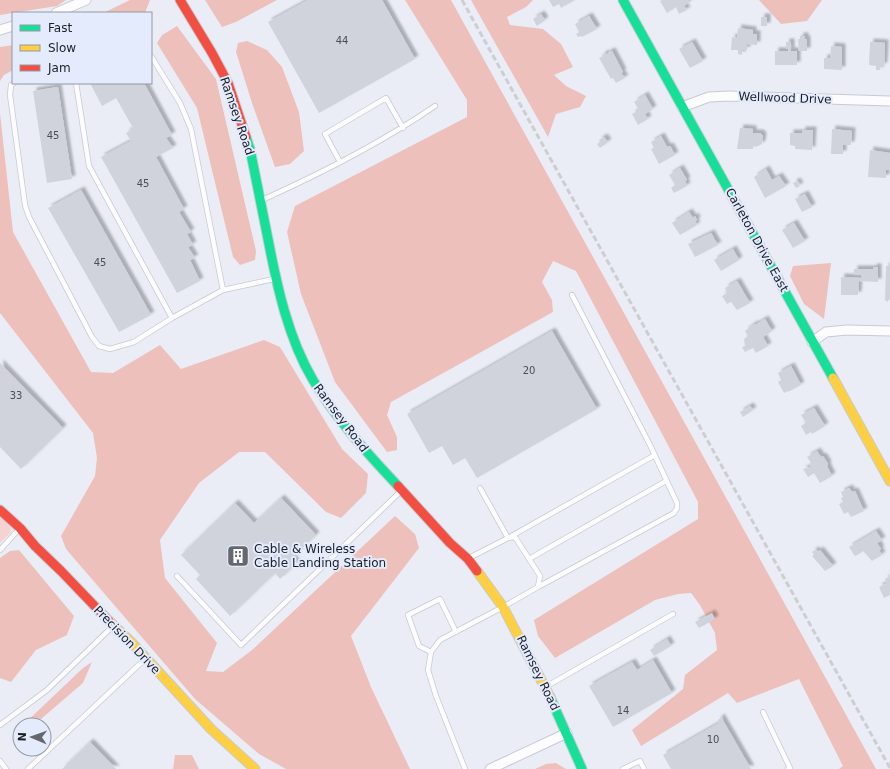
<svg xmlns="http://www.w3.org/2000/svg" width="890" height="769" viewBox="0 0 890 769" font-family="'DejaVu Sans',sans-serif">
	<defs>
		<filter id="shadow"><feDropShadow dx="3.5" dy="-3.5" stdDeviation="1" flood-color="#0004"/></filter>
	</defs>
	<rect width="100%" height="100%" fill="#eaedf6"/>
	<path fill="#f4d3d0" d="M0,516L10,527L11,532L0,543Z"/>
	<path fill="#eec0bb" d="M0,0H66L57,6L0,15Z
		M130,0H150L145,13H103Z
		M205,0H277L236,22L222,27Z
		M405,0H451L876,769H839L843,766L799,679L737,703L728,693L641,746L632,730L683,689L685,675L717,650L715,633L700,605L691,593L678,594L655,600L555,658L538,636L534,620L698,519V502L576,271L553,261L542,282L552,300L553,312L391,402L387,415L397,437V450L387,452L335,382L301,294L287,232L295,206L467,117V100Z
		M471,0H533L526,7L507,17L510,25L543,29L561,44L573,67L554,75L566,86L586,96L580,107L556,114L548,137Z
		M759,0H822L807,21L781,24Z
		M177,26L216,79L256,251L255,260L240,265L233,257L197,108L157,43L162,35Z
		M247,41L267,50L282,67L299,112L304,151L290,164L275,167L253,106L236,52L238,43Z
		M13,45V70L4,75L0,81V47Z
		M0,113L13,232L91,372L113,373L160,345L181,369L264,340L280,347L342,449L368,474L366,493L341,518L326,512L265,452H239L199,483L160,540L165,578L217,643L206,671L223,672L252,650L395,516L415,534L419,548L351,636L371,687L410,769H286L259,754L195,699L66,549L61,536L95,476L97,458L93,433L0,313Z
		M831,263L824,319L804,304L790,276L793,266Z
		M19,550L74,616L67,635L36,650L11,682L0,678V558L10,551Z
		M92,662L83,683L34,725H23L83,668Z
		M175,755H192L199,769H173Z
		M556,763L566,769H535L546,764Z"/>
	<path fill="#d0d3dc" filter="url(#shadow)" d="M308,0H382L415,59L319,113L268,22Z
		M549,0H575L561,8L559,4L553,7Z
		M662,0H688L689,2L684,6L687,10L679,14L676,7L667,13L660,1Z
		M541,14L545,20L537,26L533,19Z
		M589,16L597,29L582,37L581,36L578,37L576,34L579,32L575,24Z
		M761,17H767V26H761Z
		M738,28L753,30V34H757V45L747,44V50H742V55L738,54V50H731L732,37L737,38Z
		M800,36H805V39H807V51H799L798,39H800Z
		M692,42L703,61L690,68L679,49Z
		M786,42H791V51H797V65H775V51H788V49H786Z
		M870,42L885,43L884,66H881L880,70H876V66L869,65Z
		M831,46L842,47V70L824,69V58H830Z
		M610,51V52L612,51L623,72L621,73L625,78L616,83L613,78L611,79L599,58L603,56L602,55L605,53L606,55Z
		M90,83H144L172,135L166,138L173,148L156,157L184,209L179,212L191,232L187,234L193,245L188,247L195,258L190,260L200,281L177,293L101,157L131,141L126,133L133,128L116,98L102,106Z
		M58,87L72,179L47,183L33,91Z
		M645,95L653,109L645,114L648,119L638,125L632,114L639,110L634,102Z
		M740,128L753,129V133H760L763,136L762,144L758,146H753V149H737Z
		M832,129L852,131L851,145H843V154H831Z
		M802,130H813L812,150L795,149V146L790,145V133H802Z
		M661,136L667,147L670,146L675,155L659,164L651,149L654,148L651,142Z
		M604,137L608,142L600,148L597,144L600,142L599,140Z
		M870,150L890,153V170H886V178L868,177Z
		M680,168L687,180L685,181L687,186L674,193L671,188L675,185L669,175Z
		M766,169L772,180L779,176L786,186L765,198L754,177Z
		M797,181L800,186L796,188L793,183Z
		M81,190L151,315L119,332L48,208Z
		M805,194L812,207L802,212L795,199Z
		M689,212L693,218L695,216L697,220L695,222L697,225L680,235L672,223Z
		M794,223L805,241L793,248L782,230Z
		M711,233L718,245L695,257L688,244Z
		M733,249L739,260L721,271L714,260Z
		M886,266H890V300H888V302L885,300Z
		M873,267H878V282L859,281L858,295H841V277L861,278V275H854V269H874Z
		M737,281L750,303L737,310L731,302L727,304L722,296L727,293L725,288Z
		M765,319L772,331L763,337L768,346L756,353L753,348L745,352L742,347L745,346L744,339L748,336L745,331L754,324L755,325Z
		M552,331L597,409L477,478L465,458L453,465L442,446L429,453L407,414Z
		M0,363L63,428L21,469L0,447Z
		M791,366L801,385L788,392V391L784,393L778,382L781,380L778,373Z
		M750,406L753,410L743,417L740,412Z
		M814,408L825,426L812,434L811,432L806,435L801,426L806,423L801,415Z
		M817,451L821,457L823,456L828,464L827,466L832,476L820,483L814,473L808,477L803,469L811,467L809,464L811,463L807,457Z
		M849,488L852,492L855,491L864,511L851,517L848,512L844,514L839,504L843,502L841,498L843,497L841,492Z
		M281,498L316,535L292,558L297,563L280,579L275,573L230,616L196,579L200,575L181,555L235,503L254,523Z
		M876,531L882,540L877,543L881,549L879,550L882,555L872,561L863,551L856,556L854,555L849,547Z
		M815,550L817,552L820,550L833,566L825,571L812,556L814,555L812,552Z
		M890,576V595L884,598L879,587L887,583L885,579Z
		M712,613L715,619L699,628L695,622Z
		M667,639L671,646L654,656L650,650Z
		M653,660L672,693L613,727L589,686L632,662L637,670Z
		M721,717L751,769H671L663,755L719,723L718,720Z
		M90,742L116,769H62Z"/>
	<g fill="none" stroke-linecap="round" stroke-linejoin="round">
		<g stroke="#c8cad2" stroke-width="6">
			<path id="lane" d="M14,83L11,85L10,95L25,205L29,217L92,337L99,346L110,349L134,342L172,318
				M76,83L89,166L172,318L223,290L191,129L180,103L151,56
				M340,162L325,134L386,98L403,128
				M262,200C322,173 381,143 435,106
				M223,290L274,279
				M480,488L508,538L655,455
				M0,550L19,529
				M529,559L666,481
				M177,576L241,645L401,491
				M538,587L674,513L677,508V503L650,445L572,295
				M431,652L419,646L408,615L440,599L456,632
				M547,686L673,614
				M763,712L790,768L788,769
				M0,725L47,690L113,626
				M0,761L6,769
				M28,769L145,659
				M465,769L436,696L428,670L431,652L440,640L503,607L538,587L540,576L515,537L508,538L469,558
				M623,769L640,761L644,769"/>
		</g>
		<g stroke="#c8cad2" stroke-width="11">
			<path id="street" d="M56,13L86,0
				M0,30L13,26
				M682,107L709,97L729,96L890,101
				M812,342L826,332L847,330L890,331
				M490,769L567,733"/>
		</g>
		<g stroke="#c8cad2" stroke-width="11">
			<path id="fast" d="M623,0L833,378
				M246,137L250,149C256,179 262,209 268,239C277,286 288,338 313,380C336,419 367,453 398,486
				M550,697L582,769"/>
		</g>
		<g stroke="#c8cad2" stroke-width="11">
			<path id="slow" d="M833,378L890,481
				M477,571L503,607L550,697
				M109,621L132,643L211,729L255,769"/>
		</g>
		<g stroke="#c8cad2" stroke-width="11">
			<path id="jam" d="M180,0L212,53L228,83L246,137
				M398,486L450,543L468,559L477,571
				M0,510L20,528L35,546L61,571L109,621"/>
		</g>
		<use href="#lane" stroke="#fcfcfe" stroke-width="4.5"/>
		<use href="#street" stroke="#fcfcfe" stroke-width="9"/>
		<use href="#fast" stroke="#16e098" stroke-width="9"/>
		<use href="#slow" stroke="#ffcf43" stroke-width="9"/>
		<use href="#jam" stroke="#f24e42" stroke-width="9"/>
		<path stroke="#ccced0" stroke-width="3" stroke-dasharray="6 3" stroke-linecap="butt" d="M462,0L890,768"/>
	</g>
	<defs>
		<g id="building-square" transform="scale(1.15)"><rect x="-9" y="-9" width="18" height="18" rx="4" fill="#64676f" stroke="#e4ebfc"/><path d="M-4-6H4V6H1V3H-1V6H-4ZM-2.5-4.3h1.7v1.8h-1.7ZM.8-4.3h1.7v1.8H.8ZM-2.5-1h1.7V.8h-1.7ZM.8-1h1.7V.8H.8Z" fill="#fff"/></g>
	</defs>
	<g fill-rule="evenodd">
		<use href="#building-square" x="238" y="556"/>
	</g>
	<g text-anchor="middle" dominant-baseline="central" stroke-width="4" stroke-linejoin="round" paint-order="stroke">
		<g font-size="10" fill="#4b4e56">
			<text x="342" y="40">44</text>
			<text x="53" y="135">45</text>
			<text x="143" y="183">45</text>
			<text x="100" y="262">45</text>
			<text x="529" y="370">20</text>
			<text x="16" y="395">33</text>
			<text x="623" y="710">14</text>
			<text x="713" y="739">10</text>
		</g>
		<g font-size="12" fill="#1c1f26" stroke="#e4ebfc">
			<text transform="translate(785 98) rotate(2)">Wellwood Drive</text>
			<text transform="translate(237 116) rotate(71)">Ramsey Road</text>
			<text transform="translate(757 240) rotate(61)">Carleton Drive East</text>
			<text transform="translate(341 418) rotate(53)">Ramsey Road</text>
			<text transform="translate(127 640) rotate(46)">Precision Drive</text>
			<text transform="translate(538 673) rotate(64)">Ramsey Road</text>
		</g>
		<g font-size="12" fill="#1c1f26" stroke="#e4ebfc" text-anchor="start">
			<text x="254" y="549">Cable &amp; Wireless<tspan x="254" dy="14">Cable Landing Station</tspan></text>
		</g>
	</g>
	<rect x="12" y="12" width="140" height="72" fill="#e4ebfc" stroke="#9499a6"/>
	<rect x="20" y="25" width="20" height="6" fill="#16e098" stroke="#9499a6"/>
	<text x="48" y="32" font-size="12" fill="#1c1f26">Fast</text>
	<rect x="20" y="45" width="20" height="6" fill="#ffcf43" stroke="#9499a6"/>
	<text x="48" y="52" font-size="12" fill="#1c1f26">Slow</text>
	<rect x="20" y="65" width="20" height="6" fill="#f24e42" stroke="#9499a6"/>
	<text x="48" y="72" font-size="12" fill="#1c1f26">Jam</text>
	<g transform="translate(32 737) rotate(272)"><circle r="19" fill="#e4ebfc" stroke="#9499a6"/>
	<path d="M0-3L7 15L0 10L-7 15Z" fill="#64676f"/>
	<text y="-6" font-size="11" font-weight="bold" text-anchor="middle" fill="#1c1f26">N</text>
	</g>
</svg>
